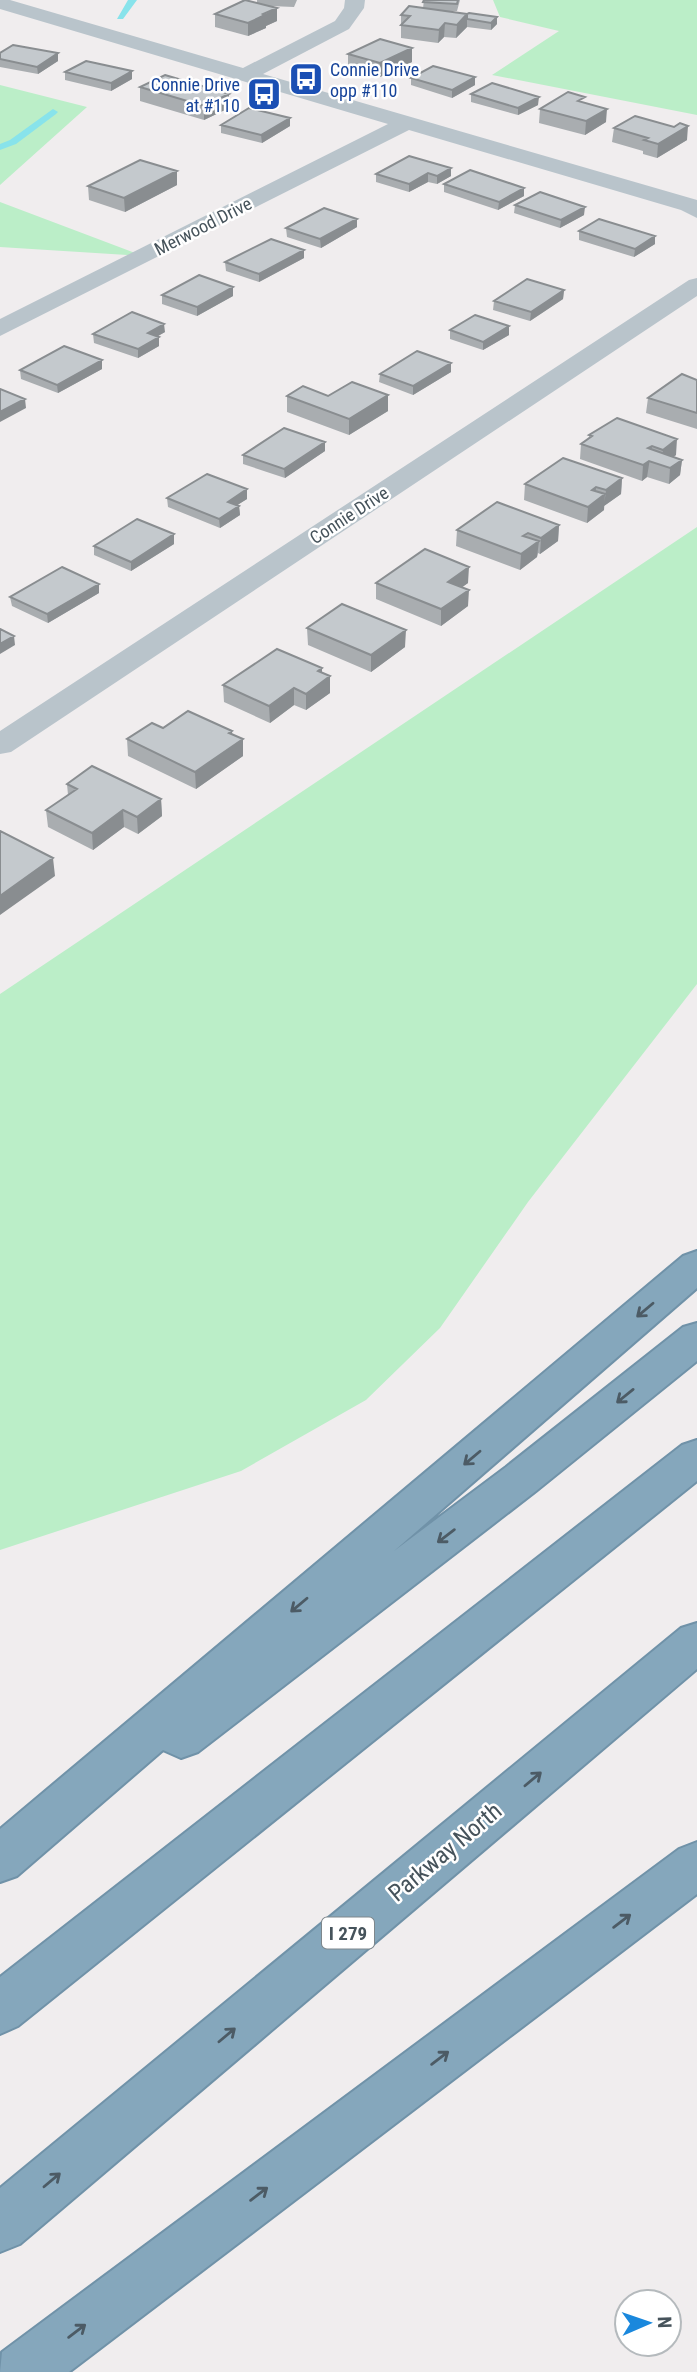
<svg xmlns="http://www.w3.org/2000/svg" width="697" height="2372" viewBox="0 0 697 2372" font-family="'Roboto Condensed',sans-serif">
	<rect width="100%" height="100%" fill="#f0edee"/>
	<path fill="#bbeec8" d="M493,0H697V115L492,75L559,31L500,17Z
		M0,85L87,107L0,185Z
		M0,202L143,256L0,247Z
		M697,527V984L528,1202L440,1328L366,1400L241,1471L0,1550V994Z"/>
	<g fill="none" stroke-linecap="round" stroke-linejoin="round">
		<path fill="#88e3eb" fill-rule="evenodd" d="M128,0H137L123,19H117Z
			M53,109L58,112L56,114L16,144L0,150V144L10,140Z"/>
		<g stroke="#7092a8" stroke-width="4">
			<path id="highway" d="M697,1251V1288L394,1551L506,1467L683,1327L697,1323V1361L536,1491L198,1752L181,1758L163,1750L17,1876L0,1882V1829L683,1256Z
				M697,1440V1481L18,2026L0,2034V1977L682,1445Z
				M697,1623V1669L20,2244L0,2252V2188L681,1628Z
				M697,1842V1894L69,2372H0L2,2352L679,1849Z"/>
		</g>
		<path fill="#b9c4cb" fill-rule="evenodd" d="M0,0H10L243,68L335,21L344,8L345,0H365L364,8L349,29L263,74L697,200V218L681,210L409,130L0,336V319L388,124L0,9Z
			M697,278V296L11,752L0,754V731L689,280Z"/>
		<use href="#highway" fill="#85a7bc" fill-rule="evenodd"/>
	</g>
	<path fill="#a9adb0" d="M257,0H297L294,7L270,6L277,8V21L266,26V28L248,36L215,27V14L257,3Z
		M424,0H460L457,11H441L497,17V24L491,30L467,27L456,38L444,37L438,43L401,38V15L423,8Z
		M412,48V62L380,77L348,67V54Z
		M0,53L58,61L38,74L0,67Z
		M65,72L132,79L111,91L65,80Z
		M411,78L475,85L452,98L411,85Z
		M140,87L229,94V108L204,120L140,101Z
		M471,94L538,105L518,115L471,102Z
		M585,103L606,122L585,135L539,123L540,109Z
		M221,125L290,126L262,143L221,133Z
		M614,128L687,140L657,158L643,154V151L612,142Z
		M451,168V176L437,184L428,182L409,192L376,182V174Z
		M444,184L524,188V196L498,210L444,192Z
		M177,185L125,212L89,200L88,186Z
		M515,205L584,215L560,228L514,213Z
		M357,227L321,248L287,237L286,228Z
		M579,231L655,236V244L634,257L579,240Z
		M304,250V258L259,282L226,271L225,262Z
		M564,290L563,299L530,321L493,310L494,301Z
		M162,295L233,296L197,316L162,304Z
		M509,326V335L483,350L450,339V330Z
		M165,332L157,336L159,337V346L138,358L94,343L93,334Z
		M102,360V369L58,393L21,379L20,370Z
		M451,372L413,395L379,382L380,374Z
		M697,380V429L646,413L648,398Z
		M388,395V411L349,435L287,412V396Z
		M617,418L676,455L673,457L682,460L680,475L669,484L647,477L642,481L580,459L581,444L589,438V435Z
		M325,451L285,478L243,464V455Z
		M622,478L621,494L604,506V510L587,523L524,500L525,484Z
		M167,498L247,499L237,505L239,506L240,515L220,528L168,507Z
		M559,525L558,541L540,554L538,553L537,557L520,570L456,546L457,530Z
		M174,534V544L131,571L94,555V546Z
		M376,583H468L462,587L468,606L441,626L376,599Z
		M99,584V593L48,623L12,606L10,597Z
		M307,628L405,647L371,672L308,645Z
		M322,668V673L330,693L306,710L294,705L270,723L224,702L223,685Z
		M163,728L232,731V734L243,739V756L196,789L128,756L127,739Z
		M67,784L161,799L162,816L138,834L124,827L93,850L48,827L46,810L68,795Z"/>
	<path fill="#898d90" d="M277,8V21L266,26V28L248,36V23Z
		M467,14V27L456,38L457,25Z
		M497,17V24L491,30V23Z
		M445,23L444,37L438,43L439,30Z
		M412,48V62L380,77V63Z
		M58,53V61L38,74L37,67Z
		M132,71V79L111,91V83Z
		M475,77V85L452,98V90Z
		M229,94V108L204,120V106Z
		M539,97L538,105L518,115V108Z
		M607,109L606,122L585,135L586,121Z
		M290,118V126L262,143L261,135Z
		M688,126L687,140L657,158L658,144Z
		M451,168V176L437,184V176Z
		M177,171V185L125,212L124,198Z
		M428,173V182L409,192V184Z
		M524,188V196L498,210L499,202Z
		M585,207L584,215L560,228L561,220Z
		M357,219V227L321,248L320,239Z
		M655,236V244L634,257L635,249Z
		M304,250V258L259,282V274Z
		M233,287V296L197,316V307Z
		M564,290L563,299L530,321L531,312Z
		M164,324L165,332L148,342V333Z
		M509,326V335L483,350V342Z
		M159,337V346L138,358V349Z
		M102,360V369L58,393L57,385Z
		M451,363V372L413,395V386Z
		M388,395V411L349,435V419Z
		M25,399L26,408L0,422V412Z
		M677,439L676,455L661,466L663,450Z
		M325,442V451L285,478L284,469Z
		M652,446L647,477L642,481L643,465L648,448Z
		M682,460L680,475L669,484L670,468Z
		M622,478L621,494L604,506L606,490Z
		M596,487L595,502L605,494L604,510L587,523L588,507L592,490Z
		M247,489V499L228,511V502Z
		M239,506L240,515L220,528L219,519Z
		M559,525L558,541L540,554L541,538Z
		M174,534V544L131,571V562Z
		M539,541L537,557L520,570L521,554Z
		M469,567L468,583L447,598L448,582Z
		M99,584V593L48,623L47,614Z
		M469,590L468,606L441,626V609Z
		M406,630L405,647L371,672V655Z
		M14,636L15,645L0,654V644Z
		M322,668V682L330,676V693L306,710V694L318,671Z
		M294,688V705L270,723L269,706Z
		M232,731L233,746L243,739V756L196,789L195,772L229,733Z
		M161,799L162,816L138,834L137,817Z
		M123,810L124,827L93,850L92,833Z
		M53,858L55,876L0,915V896Z"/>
	<path fill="#c4c9cd" stroke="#898d90" stroke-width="2" d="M245,0L277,8L263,14L265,15L248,23L215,14Z
		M424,0H458L457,4L423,2Z
		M409,6L467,14L457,25L445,23L439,30L401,25L410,16L401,15Z
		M469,13L497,17L491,23L467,19V14Z
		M380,39L412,48L380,63L348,54Z
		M13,45L58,53L37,67L0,59V53Z
		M86,61L132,71L111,83L65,72Z
		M433,66L475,77L452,90L411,78Z
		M165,75L229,94L204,106L140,87Z
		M492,83L539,97L518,108L471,94Z
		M568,92L585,97L578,101L607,109L586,121L540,109Z
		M249,108L290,118L261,135L221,125Z
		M635,116L674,127L680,123L688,126L658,144L644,140L648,138L614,128Z
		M409,156L451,168L437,176L428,173L409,184L376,174Z
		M140,160L177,171L124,198L88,186Z
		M470,170L524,188L499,202L444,184Z
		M540,192L585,207L561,220L515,205Z
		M324,208L357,219L320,239L286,228Z
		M599,219L655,236L635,249L579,231Z
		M271,239L304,250L259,274L225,262Z
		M199,275L233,287L197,307L162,295Z
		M527,279L564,290L531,312L494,301Z
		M132,312L164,324L148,333L159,337L138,349L93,334Z
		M475,315L509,326L483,342L450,330Z
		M64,346L102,360L57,385L20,370Z
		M417,351L451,363L413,386L380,374Z
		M682,374L697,380V413L648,398Z
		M352,382L388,395L349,419L287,396L303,386L328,396Z
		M0,389L25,399L0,412Z
		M617,418L677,439L663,450L652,446L648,448L682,460L670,468L649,461L643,465L581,444L592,436L589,435Z
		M284,428L325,442L284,469L243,455Z
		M563,458L622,478L606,490L596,487L592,490L605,494L588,507L525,484Z
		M207,474L247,489L228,502L239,506L219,519L167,498Z
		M497,502L559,525L541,538L528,533L523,536L539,541L521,554L457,530Z
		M137,519L174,534L131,562L94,546Z
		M425,549L469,567L448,582L469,590L441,609L376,583Z
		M62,567L99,584L47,614L10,597Z
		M342,604L406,630L371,655L307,628Z
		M0,629L14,636L0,644Z
		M277,649L322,668L318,671L330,676L306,694L294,688L269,706L223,685Z
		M188,711L232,731L229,733L243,739L195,772L127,739L152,723L163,728Z
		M92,766L161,799L137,817L123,810L92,833L46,810L77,789L67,784Z
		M0,831L53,858L0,896Z"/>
	<defs><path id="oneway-shaft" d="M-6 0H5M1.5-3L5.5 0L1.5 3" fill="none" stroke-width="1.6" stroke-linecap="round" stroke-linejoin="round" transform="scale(1.75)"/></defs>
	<g stroke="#4c5b65">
		<use href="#oneway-shaft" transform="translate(645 1310) rotate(140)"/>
		<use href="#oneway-shaft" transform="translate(625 1396) rotate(141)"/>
		<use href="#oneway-shaft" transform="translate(472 1458) rotate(140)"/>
		<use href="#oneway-shaft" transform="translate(446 1536) rotate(143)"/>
		<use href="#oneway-shaft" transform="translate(299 1605) rotate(140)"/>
		<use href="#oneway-shaft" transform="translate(533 1779) rotate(-40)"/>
		<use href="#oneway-shaft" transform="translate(622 1921) rotate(-37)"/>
		<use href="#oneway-shaft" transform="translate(227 2035) rotate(-40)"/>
		<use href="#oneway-shaft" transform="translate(440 2058) rotate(-37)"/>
		<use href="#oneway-shaft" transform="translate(52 2180) rotate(-40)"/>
		<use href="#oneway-shaft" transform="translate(259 2194) rotate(-37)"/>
		<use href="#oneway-shaft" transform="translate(77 2331) rotate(-37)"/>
	</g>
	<defs>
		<g id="bus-square" transform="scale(1.75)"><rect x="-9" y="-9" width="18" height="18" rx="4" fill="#1a4fb4" stroke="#fff"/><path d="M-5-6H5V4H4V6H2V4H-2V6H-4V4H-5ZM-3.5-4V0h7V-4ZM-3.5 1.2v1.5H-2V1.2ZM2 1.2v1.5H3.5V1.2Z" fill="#fff"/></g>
	</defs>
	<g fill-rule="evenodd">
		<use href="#bus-square" x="306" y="79"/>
		<use href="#bus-square" x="264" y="94"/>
	</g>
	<g text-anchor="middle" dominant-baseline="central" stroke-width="5" stroke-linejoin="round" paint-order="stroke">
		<g font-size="18" fill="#164399" stroke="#fff" text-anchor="start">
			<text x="330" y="69">Connie Drive<tspan x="330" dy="21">opp #110</tspan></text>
			<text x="240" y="84" text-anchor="end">Connie Drive<tspan x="240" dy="21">at #110</tspan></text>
		</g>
		<g font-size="18" fill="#46535b" stroke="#fff">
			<text transform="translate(203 226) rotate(-27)">Merwood Drive</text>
			<text transform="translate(349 515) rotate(-33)">Connie Drive</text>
		</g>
		<rect fill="#fff" stroke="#7e878c" stroke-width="2" x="322" y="1917.5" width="52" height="31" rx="5"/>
		<g font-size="19" font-weight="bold" fill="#46535b">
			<text x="348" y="1933">I 279</text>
		</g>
		<g font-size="24" fill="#46535b" stroke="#fff">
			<text transform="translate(445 1852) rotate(-40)">Parkway North</text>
		</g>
	</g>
	<g transform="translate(648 2323) rotate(88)"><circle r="33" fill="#ffffff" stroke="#b5babd" stroke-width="2"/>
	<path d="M0-5L12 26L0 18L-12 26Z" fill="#1a88dd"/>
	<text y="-10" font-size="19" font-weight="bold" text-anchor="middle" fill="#46535b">N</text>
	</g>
</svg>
